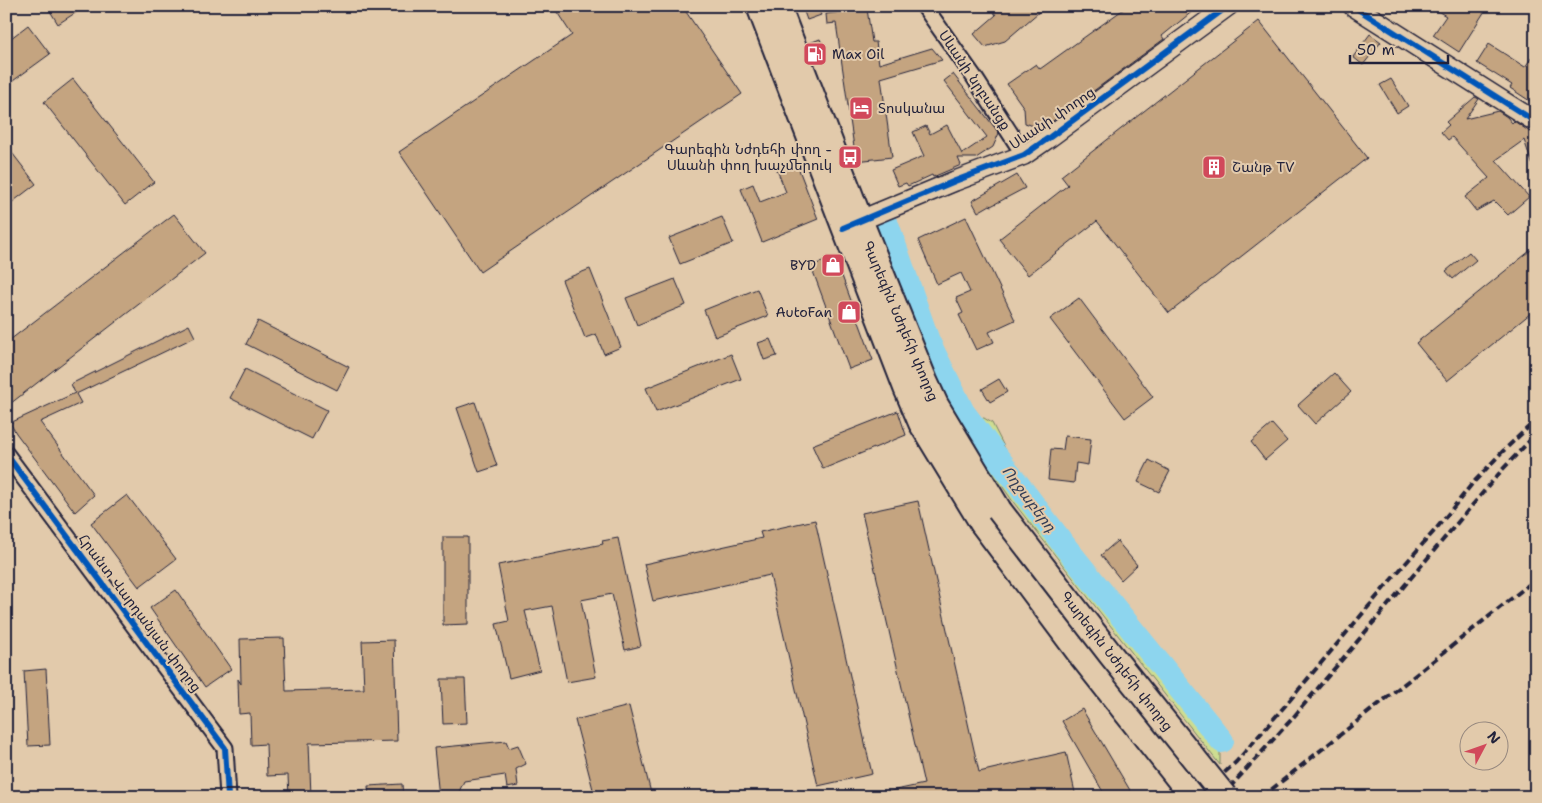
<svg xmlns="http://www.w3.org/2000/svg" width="1542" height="803" viewBox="0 0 1542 803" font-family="'Shantell Sans','Noto Sans Armenian',sans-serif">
	<rect width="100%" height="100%" fill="#e2caab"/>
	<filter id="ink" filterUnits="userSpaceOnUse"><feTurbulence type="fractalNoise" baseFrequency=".02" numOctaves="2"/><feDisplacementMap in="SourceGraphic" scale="10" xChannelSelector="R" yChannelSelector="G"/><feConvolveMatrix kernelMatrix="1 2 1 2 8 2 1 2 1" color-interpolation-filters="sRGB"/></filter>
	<g filter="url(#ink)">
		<path fill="#cedd91" stroke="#788066" d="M973,418H984L992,423L1018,474L1032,495L1046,508L1070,538L1082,559L1212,724L1220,742V765L1014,503L989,467L965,421Z"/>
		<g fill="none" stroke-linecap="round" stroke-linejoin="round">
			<path stroke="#8dd5ee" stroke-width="24" d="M888,227L928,341L963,412L1067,549L1222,741"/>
		</g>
		<path fill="#c4a480" stroke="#22223b" d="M47,6H86L58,24Z
			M553,6H682L742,94L480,272L399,152L572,35Z
			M802,6H817L821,15L807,20Z
			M989,6H1046L1005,41L985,47L974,34L996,15Z
			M1128,6H1199L1162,36L1164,39L1042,129L1025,123L1024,108L1007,84L1036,64L1040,69Z
			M1429,6H1488L1459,52L1433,35L1446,16Z
			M867,9L872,42H876L879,64L932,48L942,60L881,78L892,157L856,161L836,23L827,24L826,14Z
			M1259,21L1367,158L1169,313L1097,221L1028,275L999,239L1068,185L1061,176Z
			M28,25L50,54L6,86V42Z
			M1370,34L1381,42L1363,65L1353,57Z
			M820,39L826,53L819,56L821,61L815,63L807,44Z
			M1489,44L1525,67L1536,51V105L1510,88L1512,85L1477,63Z
			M953,74L999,133L993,147L976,158H958L961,165L933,177L932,175L908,186L906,183L898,186L891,170L924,156L913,132L926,126L930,134L947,125L962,154L987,137L944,81Z
			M73,79L154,182L125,205L44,102Z
			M1391,79L1408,106L1397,113L1380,85Z
			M1475,97L1479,99L1465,119L1498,111L1507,117L1512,123L1514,121L1530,132L1536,133V169H1534L1524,140L1496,160L1529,197L1508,215L1494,201L1476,211L1465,197L1489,178L1452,137L1448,140L1441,132L1449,125L1446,122Z
			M6,145L36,184L6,207Z
			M796,162L818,219L762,242L741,189L753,184L760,202L786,192L777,170Z
			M1017,175L1025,188L991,206L990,205L978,212L972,201Z
			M174,214L205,253L6,407V343Z
			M722,217L733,243L680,264L669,238Z
			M966,217L1015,320L989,332L994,342L976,350L959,315L963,313L956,298L970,292L961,273L937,284L918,240Z
			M1536,246V309L1447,381L1416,343Z
			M1469,252L1476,260L1453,279L1446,271Z
			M835,257L873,360L849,369L811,266Z
			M590,269L621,347L604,354L596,334L585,338L562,280Z
			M675,279L686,305L637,325L626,298Z
			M757,289L768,316L715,337L704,310Z
			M1079,298L1153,397L1125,418L1050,319Z
			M258,321L349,367L337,390L246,344Z
			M189,325L195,337L76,394L81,403L40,422L94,495L75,512L16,433L10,423L75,393L71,384Z
			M770,339L777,356L764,360L758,343Z
			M731,354L741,379L656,412L646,388Z
			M245,369L327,410L312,439L230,398Z
			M1334,373L1351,392L1315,424L1298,405Z
			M999,379L1007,392L990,402L982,389Z
			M475,402L497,466L479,472L457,408Z
			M898,411L906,435L823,469L812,445Z
			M1272,424L1287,441L1265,460L1251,442Z
			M1065,436L1091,439L1088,465L1076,463L1074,483L1048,480L1051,449L1063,450Z
			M1149,460L1170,471L1159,492L1138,482Z
			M127,495L176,559L139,587L91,523Z
			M918,501L979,772L1066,752L1076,797H886V792L924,784L862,513Z
			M815,520L872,774L818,786L770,575L653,601L644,564L762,538L760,532Z
			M443,537H468V624L443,625Z
			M618,538L641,646L625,650L612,594L581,600L596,677L567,682L552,606L525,611L540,670L509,678L496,624L509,621L498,565L603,544L602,541Z
			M1117,541L1137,565L1121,580L1101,555Z
			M176,590L231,669L205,687L150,608Z
			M284,638L286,691L364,689L362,641L394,640L397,741L309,743L311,797H289L288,775L267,776L266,744L251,745L250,713L239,714L238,679L241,684L240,639Z
			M46,669L50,745L28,746L24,671Z
			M441,679H465L467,723L443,724Z
			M629,706L652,797H595L575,720Z
			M1082,709L1134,797H1106L1062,721Z
			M506,741L509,748L518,745L526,764L516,769L518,786L507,788L505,775L464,781L457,796L439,797L434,748Z
			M402,784L403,797H369L368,786Z"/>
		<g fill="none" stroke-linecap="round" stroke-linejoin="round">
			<g stroke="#22223b" stroke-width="19">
				<path id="minor" d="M924,6L974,77L1024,155
					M6,454L225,748L228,797"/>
			</g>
			<g stroke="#22223b" stroke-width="22">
				<path id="tertiary" d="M1353,6L1536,122
					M849,225L955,181L1024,155L1050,137L1228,6"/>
			</g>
			<g stroke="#22223b" stroke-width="28">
				<path id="primary" d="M759,6L906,388L921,423L982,523L1083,658L1193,797
					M778,6L860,220L925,381L936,405L999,510"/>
			</g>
			<use href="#minor" stroke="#e2caab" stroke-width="15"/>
			<use href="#tertiary" stroke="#e2caab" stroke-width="19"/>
			<use href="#primary" stroke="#e2caab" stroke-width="24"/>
			<path stroke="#22223b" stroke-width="4" stroke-dasharray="8 4" stroke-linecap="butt" d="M1198,797L1236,762L1284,707L1390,581L1436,529L1472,484L1502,452L1536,420
				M1221,797L1291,720L1502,470L1536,434
				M1262,797L1536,579"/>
			<g stroke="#22223b" stroke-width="28" stroke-linecap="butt">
				<path id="primary-bridge" d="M999,510L1111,655L1225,797"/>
			</g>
			<use href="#primary-bridge" stroke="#e2caab" stroke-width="24"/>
			<g stroke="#e2caab" stroke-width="9">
				<path id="cycleway" d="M1353,6L1536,122
					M843,228L955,181L1024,155L1050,137L1228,6
					M6,454L225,748L228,797"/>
			</g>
			<use href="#cycleway" stroke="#0057b8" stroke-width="6"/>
		</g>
	</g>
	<defs>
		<g id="fuel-square" transform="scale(1.25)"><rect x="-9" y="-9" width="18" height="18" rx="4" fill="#d1495b" stroke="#e2caab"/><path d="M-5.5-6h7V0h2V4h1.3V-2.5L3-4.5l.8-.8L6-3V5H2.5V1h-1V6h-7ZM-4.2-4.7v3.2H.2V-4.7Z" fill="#fff"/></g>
		<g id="hotel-square" transform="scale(1.25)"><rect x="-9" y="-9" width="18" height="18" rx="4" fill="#d1495b" stroke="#e2caab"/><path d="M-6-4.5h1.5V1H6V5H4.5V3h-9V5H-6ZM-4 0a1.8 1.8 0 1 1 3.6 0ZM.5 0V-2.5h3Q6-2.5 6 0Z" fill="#fff"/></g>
		<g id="bus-square" transform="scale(1.25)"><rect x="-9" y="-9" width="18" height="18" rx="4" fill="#d1495b" stroke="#e2caab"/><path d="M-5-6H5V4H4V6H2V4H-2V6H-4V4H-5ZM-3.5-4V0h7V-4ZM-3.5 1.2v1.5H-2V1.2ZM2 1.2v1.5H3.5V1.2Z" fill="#fff"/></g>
		<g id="building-square" transform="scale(1.25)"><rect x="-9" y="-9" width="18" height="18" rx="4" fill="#d1495b" stroke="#e2caab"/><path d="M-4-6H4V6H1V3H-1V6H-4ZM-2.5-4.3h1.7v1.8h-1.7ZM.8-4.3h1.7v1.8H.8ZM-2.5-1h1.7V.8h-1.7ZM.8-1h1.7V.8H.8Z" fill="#fff"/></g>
		<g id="shop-square" transform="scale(1.25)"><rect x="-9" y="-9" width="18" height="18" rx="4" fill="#d1495b" stroke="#e2caab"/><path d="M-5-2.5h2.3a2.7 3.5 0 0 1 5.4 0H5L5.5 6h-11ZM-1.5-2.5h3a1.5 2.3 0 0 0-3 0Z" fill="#fff"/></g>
	</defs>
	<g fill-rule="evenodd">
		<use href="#fuel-square" x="815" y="54"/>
		<use href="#hotel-square" x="861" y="108"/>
		<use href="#bus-square" x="850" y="157"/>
		<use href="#building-square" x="1214" y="167"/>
		<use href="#shop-square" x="833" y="265"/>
		<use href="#shop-square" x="849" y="312"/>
	</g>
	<g text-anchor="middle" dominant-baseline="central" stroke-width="4" stroke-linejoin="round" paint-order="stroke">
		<g font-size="14" fill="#22223b" stroke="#e2caab" text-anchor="start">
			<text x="832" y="54">Max Oil</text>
			<text x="878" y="108">Տոսկանա</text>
			<text x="832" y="149" text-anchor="end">Գարեգին Նժդեհի փող -<tspan x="832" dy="16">Սևանի փող խաչմերուկ</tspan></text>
			<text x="1232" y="167">Շանթ TV</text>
			<text x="816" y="265" text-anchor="end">BYD</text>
			<text x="832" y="312" text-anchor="end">AutoFan</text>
		</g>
		<g font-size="14" fill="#22223b" stroke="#e2caab">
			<text transform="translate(975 80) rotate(56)">Սևանի նրբանցք</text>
			<text transform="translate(1052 118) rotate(-34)">Սևանի փողոց</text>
			<text transform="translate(901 321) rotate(67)">Գարեգին Նժդեհի փողոց</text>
			<text transform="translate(140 613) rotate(53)">Հրանտ Վարդանյան փողոց</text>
			<text transform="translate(1117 661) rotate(52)">Գարեգին Նժդեհի փողոց</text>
		</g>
		<g font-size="15" font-style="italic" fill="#323d56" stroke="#e2caab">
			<text transform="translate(1029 499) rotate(53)">Ողջաբերդ</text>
		</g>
	</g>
	<rect width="1542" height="803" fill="none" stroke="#e2caab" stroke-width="25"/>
	<rect x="12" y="12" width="1517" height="778" fill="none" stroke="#22223b" stroke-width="2" filter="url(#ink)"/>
	<g transform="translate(1484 746) rotate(49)"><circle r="24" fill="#e2caab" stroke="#95877e"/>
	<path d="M0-4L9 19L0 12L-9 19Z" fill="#d1495b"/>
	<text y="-8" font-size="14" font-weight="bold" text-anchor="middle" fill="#22223b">N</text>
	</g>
	<path d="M1350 55v8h98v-8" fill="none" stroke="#22223b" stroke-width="2.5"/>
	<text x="1357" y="55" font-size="15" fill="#22223b" stroke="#e2caab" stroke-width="4" paint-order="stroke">50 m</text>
</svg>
